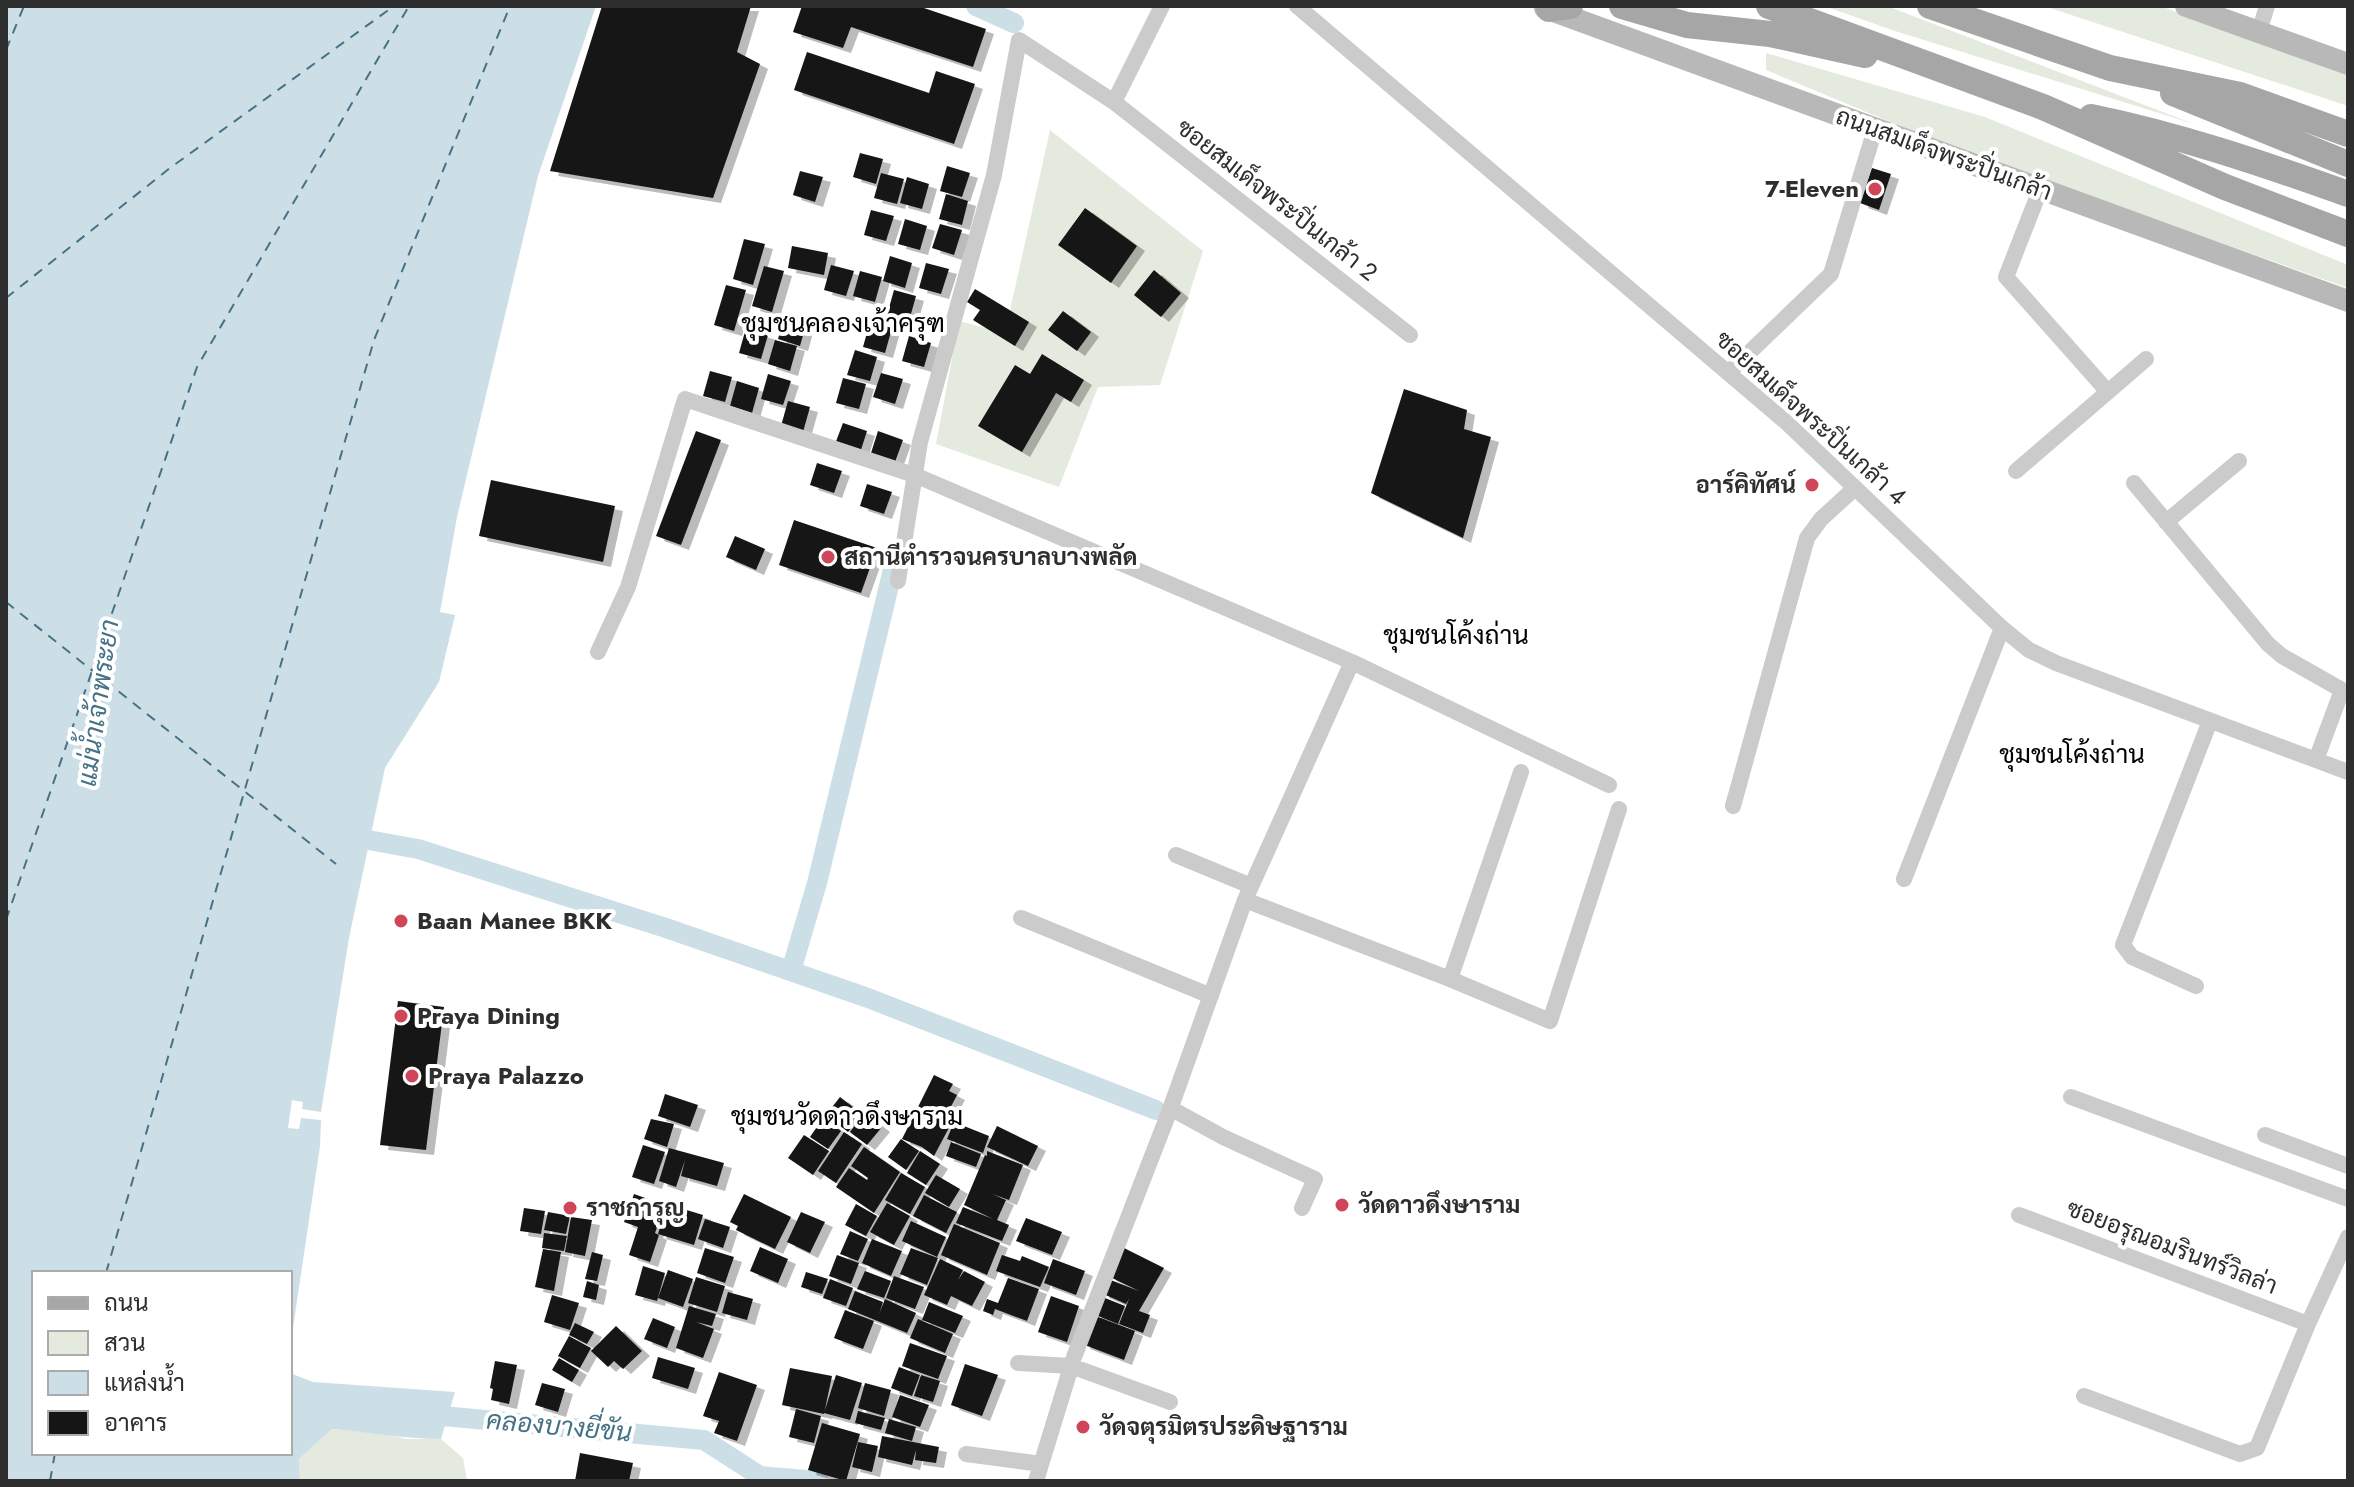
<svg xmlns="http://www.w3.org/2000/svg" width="2354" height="1487" font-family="Jost,Sarabun,sans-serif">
<defs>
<filter id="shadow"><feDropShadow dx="8" dy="5" stdDeviation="0" flood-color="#0004"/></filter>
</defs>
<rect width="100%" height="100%" fill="#fff"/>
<path fill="#e5eade" d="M1824,6H1887L2194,124L1895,31Z
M2044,6H2160L2348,75V106Z
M1766,53L1985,117L2348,265V288L1933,140L1766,70Z
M1050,130L1203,251L1160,385L1098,387L1059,487L936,444L959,321L1005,333Z
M332,1429L381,1433L406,1439H441L463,1458L467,1481H300L299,1459Z"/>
<path fill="#ccdfe7" d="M6,6H596L538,176L457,517L440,612L455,615L439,682L385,768L349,938L321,1112L302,1109L303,1102L292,1100L288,1128L299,1129L301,1118L321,1120L320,1146L290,1348V1273H34V1453H290V1373L313,1382L455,1392L441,1439C405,1439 369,1432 332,1429L299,1459L300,1481H6Z"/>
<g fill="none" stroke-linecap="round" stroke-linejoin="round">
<path stroke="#ccdfe7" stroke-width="20" d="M976,6L1014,23
M346,836L418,849L666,928L868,998L1156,1110
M791,971L817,883L896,557
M421,1414L704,1440L760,1476L819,1481"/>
<path stroke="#467286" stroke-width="2" stroke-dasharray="10 8" stroke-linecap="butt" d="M6,50L24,6
M6,298L170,168L394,6
M6,602L336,864
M6,920L197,367L409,6
M106,1273L374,340L510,6
M50,1481L55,1453"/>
</g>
<path fill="#151515" filter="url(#shadow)" d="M602,6H751L737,52L760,64L713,198L550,171Z
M802,6H918L986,29L973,67L851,27L843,48L793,32Z
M807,52L929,93L936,71L975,84L954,144L794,90Z
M860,153L883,159L876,184L853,177Z
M947,166L970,173L962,197L940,191Z
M1872,168L1891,174L1879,210L1860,203Z
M800,171L823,177L815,202L793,195Z
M881,173L904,179L897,204L874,198Z
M907,177L929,184L922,209L900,203Z
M946,194L968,201L962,225L939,219Z
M1085,208L1137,246L1111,283L1058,245Z
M871,210L894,216L886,241L864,235Z
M905,219L927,226L920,250L898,244Z
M940,224L962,230L954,255L932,248Z
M744,239L765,244L753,285L733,279Z
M792,246L828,253L824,275L788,268Z
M890,256L912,263L905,288L883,281Z
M926,263L949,269L941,294L919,288Z
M831,265L854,271L846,296L824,290Z
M764,266L784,271L772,312L752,306Z
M1154,270L1181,293L1161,317L1134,295Z
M860,271L882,277L875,302L853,296Z
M726,285L746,290L734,331L714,325Z
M975,289L1029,322L1015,346L973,320L980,310L967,302Z
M894,290L916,296L909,321L887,315Z
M1063,311L1091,332L1077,351L1048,330Z
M785,314L807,321L800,346L778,339Z
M870,322L892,328L885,353L863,347Z
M746,328L768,335L761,359L739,353Z
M909,336L931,343L924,367L902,361Z
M775,340L797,346L790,371L768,364Z
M855,350L877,357L870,381L847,375Z
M1042,354L1084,380L1071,402L1056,393L1022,452L978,426L1015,365L1030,374Z
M710,371L732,377L725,402L703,396Z
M881,373L903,379L895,404L873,397Z
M768,374L791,381L783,405L761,399Z
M843,378L866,384L859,409L836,403Z
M737,381L759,388L752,413L730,406Z
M1404,389L1467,410L1464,429L1491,437L1463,538L1371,493Z
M788,401L810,407L803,432L781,426Z
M843,423L867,431L860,453L835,444Z
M696,431L721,440L681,545L656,536Z
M878,431L903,440L895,462L871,453Z
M817,463L842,471L834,493L810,485Z
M491,480L615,506L603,562L479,536Z
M867,484L892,492L884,514L860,506Z
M794,520L877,548L861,593L779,565Z
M735,536L765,549L756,570L726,557Z
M398,1001L444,1007L426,1150L380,1145Z
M934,1075L953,1084L949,1091L957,1095L944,1120L951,1124L934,1156L922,1147L902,1139Z
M665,1094L698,1105L690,1127L658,1116Z
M840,1097L862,1114L848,1132L826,1115Z
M864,1113L882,1127L867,1145L850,1132Z
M823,1118L841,1131L828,1149L810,1137Z
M651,1119L674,1124L667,1147L644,1139Z
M954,1122L989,1136L983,1153L947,1139Z
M997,1126L1038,1146L1028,1166L987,1147Z
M844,1132L862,1144L836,1183L818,1171Z
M804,1135L829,1151L813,1175L788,1158Z
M901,1139L919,1151L906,1170L888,1157Z
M951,1142L981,1154L976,1167L946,1156Z
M643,1145L665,1152L654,1184L632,1177Z
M864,1147L900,1172L874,1213L836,1187L849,1168L867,1180L868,1178L851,1166Z
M669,1148L724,1163L717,1186L681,1176L685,1160L676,1187L659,1181Z
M920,1151L940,1164L926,1185L907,1173Z
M987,1151L1023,1165L1009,1200L992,1194L1006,1200L997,1220L1009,1225L1002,1241L956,1223L963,1207L993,1219L964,1205L985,1155L987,1156Z
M901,1173L925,1187L910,1214L885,1200Z
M936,1175L960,1189L949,1207L925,1193Z
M634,1194L665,1205L655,1233L659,1235L650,1262L629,1255L638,1227L624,1222Z
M744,1194L791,1217L775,1249L736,1230L738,1226L730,1222Z
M924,1195L957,1212L946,1233L913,1216Z
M887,1203L910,1216L894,1245L870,1232Z
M667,1204L703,1215L694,1245L658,1234Z
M856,1204L877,1216L866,1236L845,1225Z
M524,1208L545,1211L541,1234L520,1231Z
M548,1212L570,1216L566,1234L544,1230Z
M801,1212L825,1222L810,1253L787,1242Z
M571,1217L592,1220L585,1256L565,1252Z
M1026,1218L1062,1232L1052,1255L1016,1241Z
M705,1219L730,1227L723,1248L698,1239Z
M911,1221L946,1237L937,1257L902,1241Z
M954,1224L1000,1243L987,1275L941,1255Z
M850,1231L868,1239L858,1261L840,1254Z
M544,1233L567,1236L564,1251L542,1248Z
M872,1239L902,1251L891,1276L862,1263Z
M760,1247L788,1259L778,1283L750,1271Z
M1122,1247L1164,1268L1139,1311L1150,1315L1143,1333L1119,1324L1129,1299L1126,1304L1101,1293L1108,1279L1139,1291L1108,1276Z
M705,1248L734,1257L725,1283L697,1273Z
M911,1248L938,1258L927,1285L900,1274Z
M543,1249L561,1252L554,1291L535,1287Z
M592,1252L603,1255L597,1281L585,1279Z
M837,1255L859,1263L851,1284L829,1276Z
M1002,1255L1020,1261L1022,1256L1049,1267L1040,1287L996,1271Z
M940,1259L963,1270L958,1280L964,1271L985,1282L972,1306L951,1296L947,1305L924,1295Z
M1053,1259L1085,1271L1076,1295L1044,1283Z
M643,1266L665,1273L657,1301L635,1295Z
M668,1270L693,1279L683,1307L658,1298Z
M865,1271L891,1281L884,1298L857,1289Z
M806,1272L828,1279L822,1294L801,1287Z
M894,1276L924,1287L915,1309L886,1298Z
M696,1277L725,1286L717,1312L688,1303Z
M1008,1278L1039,1289L1027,1321L995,1309L993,1315L983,1311L987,1299L998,1303Z
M830,1279L853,1288L846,1306L823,1298Z
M587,1281L599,1285L596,1300L583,1297Z
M855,1291L883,1302L879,1314L885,1299L916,1313L907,1333L848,1309Z
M728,1292L753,1299L747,1320L722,1313Z
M552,1295L579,1303L570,1330L544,1322Z
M1051,1296L1079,1306L1067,1342L1038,1332Z
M1100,1296L1125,1306L1118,1324L1093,1314Z
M929,1302L963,1316L955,1333L922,1320Z
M689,1306L716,1314L712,1326L696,1322L714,1329L703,1358L676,1348Z
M845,1310L874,1321L863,1349L834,1338Z
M1093,1315L1135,1331L1124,1360L1082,1344Z
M653,1318L675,1327L667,1348L644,1339Z
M918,1319L953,1334L945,1353L910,1338Z
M575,1323L594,1332L587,1344L569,1335Z
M616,1326L642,1351L623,1369L614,1361L608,1367L591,1351Z
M569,1336L591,1348L580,1368L558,1356Z
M910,1343L947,1356L938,1379L902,1366Z
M658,1357L695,1368L688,1389L652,1378Z
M559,1358L579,1370L572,1382L552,1370Z
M495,1361L517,1365L509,1404L491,1400L493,1389L490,1388Z
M965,1364L998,1375L982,1416L951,1405Z
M899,1367L920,1375L912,1396L891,1388Z
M790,1368L832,1376L824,1414L782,1405Z
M719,1372L757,1385L737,1441L714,1433L719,1421L703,1416Z
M836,1375L862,1383L850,1420L824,1413Z
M921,1375L940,1381L933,1402L914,1396Z
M542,1383L565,1389L558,1412L535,1405Z
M865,1383L891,1390L884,1416L858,1408Z
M900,1395L929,1405L920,1427L892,1417Z
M796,1409L821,1416L814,1443L789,1437Z
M858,1411L885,1418L881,1430L855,1423Z
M889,1419L916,1427L912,1441L885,1433Z
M822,1423L860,1434L846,1481L808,1470Z
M882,1436L939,1447L936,1463L915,1460L916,1450L912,1465L878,1457Z
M858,1442L878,1446L872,1472L852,1467Z
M580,1453L633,1463L629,1481H575Z"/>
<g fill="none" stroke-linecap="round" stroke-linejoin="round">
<path stroke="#cbcbcb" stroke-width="16" d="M1297,6L1786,422L2002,628L2029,650L2056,663L2348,772
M2259,32L2267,6
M1114,102L1162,6
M2040,190L2006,277L2108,392
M1728,373L1831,274L1875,129
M2016,471L2146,359
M2134,483L2268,644L2282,656L2342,690L2316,760
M2166,522L2239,461
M898,581L920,442L994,175L1019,40L1114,102L1410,335
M598,652L628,587L685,399L917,476L1352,662L1609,785
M1733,806L1807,538L1821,519L1855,488
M1176,855L1251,886
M1904,879L2002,628
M1245,900L1450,979L1550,1021L1619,809
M1021,918L1211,996
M1450,979L1521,772
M2196,986L2132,957L2123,945L2210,721
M2071,1097L2348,1199
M1170,1108L1223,1137L1315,1179L1302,1208
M2265,1135L2348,1166
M2019,1215L2308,1324
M1018,1363L1071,1366L1170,1402
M2084,1396L2240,1454L2257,1448L2308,1324L2348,1237
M966,1454L1041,1464
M1036,1481L1074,1357L1168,1115L1245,900L1352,662"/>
<path stroke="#b8b8b8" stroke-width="22" d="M2186,6L2348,64
M1545,8L2348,301"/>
<path stroke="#a6a6a6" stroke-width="26" d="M1622,6L1687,25L1770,34L1865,55
M1769,6L2043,107L2225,187L2348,234
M1930,6L2110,68L2240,95L2348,134
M1549,9L1570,6
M2173,93L2348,164
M2091,117C2179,135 2264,164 2348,194"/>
</g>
<g fill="#cf465a" stroke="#fff" stroke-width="3">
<circle cx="1875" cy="189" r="8"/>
<circle cx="1812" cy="485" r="8"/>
<circle cx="828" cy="557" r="8"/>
<circle cx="401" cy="921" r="8"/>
<circle cx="401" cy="1016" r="8"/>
<circle cx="412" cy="1076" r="8"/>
<circle cx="1342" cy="1205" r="8"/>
<circle cx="570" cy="1208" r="8"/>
<circle cx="1083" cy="1427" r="8"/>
</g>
<g text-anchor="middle" stroke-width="8" stroke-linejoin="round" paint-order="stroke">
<g font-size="24" fill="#2e2e2e" stroke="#fff">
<text transform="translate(1944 154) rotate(20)" y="8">ถนนสมเด็จพระปิ่นเกล้า</text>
<text transform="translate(1277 200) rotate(38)" y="8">ซอยสมเด็จพระปิ่นเกล้า 2</text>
<text transform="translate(1811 418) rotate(42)" y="8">ซอยสมเด็จพระปิ่นเกล้า 4</text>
<text transform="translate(2172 1247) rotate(21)" y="8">ซอยอรุณอมรินทร์วิลล่า</text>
</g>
<g font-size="24" font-weight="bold" fill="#2e2e2e" stroke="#fff" text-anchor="start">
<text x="1859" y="197" text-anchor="end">7-Eleven</text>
<text x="1796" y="493" text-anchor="end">อาร์คิทัศน์</text>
<text x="844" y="565">สถานีตำรวจนครบาลบางพลัด</text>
<text x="417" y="929">Baan Manee BKK</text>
<text x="417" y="1024">Praya Dining</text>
<text x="428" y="1084">Praya Palazzo</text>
<text x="1358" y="1213">วัดดาวดึงษาราม</text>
<text x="586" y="1216">ราชการุญ</text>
<text x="1099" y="1435">วัดจตุรมิตรประดิษฐาราม</text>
</g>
<g font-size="26" fill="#000" stroke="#fff">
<text x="843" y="332">ชุมชนคลองเจ้าครุฑ</text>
<text x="1456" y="644">ชุมชนโค้งถ่าน</text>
<text x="2072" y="763">ชุมชนโค้งถ่าน</text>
<text x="847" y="1125">ชุมชนวัดดาวดึงษาราม</text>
</g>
<g font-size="26" font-style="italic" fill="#467286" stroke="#fff">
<text transform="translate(98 703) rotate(-82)" y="9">แม่น้ำเจ้าพระยา</text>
<text transform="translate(559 1426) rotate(5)" y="9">คลองบางยี่ขัน</text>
</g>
</g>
<rect width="2354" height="1487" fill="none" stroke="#2e2e2e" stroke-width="16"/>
<rect x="32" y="1271" width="260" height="184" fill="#ffffff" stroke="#ababab" stroke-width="2"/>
<rect x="48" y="1297" width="40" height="12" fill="#a6a6a6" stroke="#ababab" stroke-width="2"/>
<text x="104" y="1311" font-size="24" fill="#2e2e2e">ถนน</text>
<rect x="48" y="1331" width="40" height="24" fill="#e5eade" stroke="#ababab" stroke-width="2"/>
<text x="104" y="1351" font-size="24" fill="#2e2e2e">สวน</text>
<rect x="48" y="1371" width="40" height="24" fill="#ccdfe7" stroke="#ababab" stroke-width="2"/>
<text x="104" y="1391" font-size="24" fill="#2e2e2e">แหล่งน้ำ</text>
<rect x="48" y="1411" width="40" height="24" fill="#151515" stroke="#ababab" stroke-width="2"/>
<text x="104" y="1431" font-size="24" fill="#2e2e2e">อาคาร</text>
</svg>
